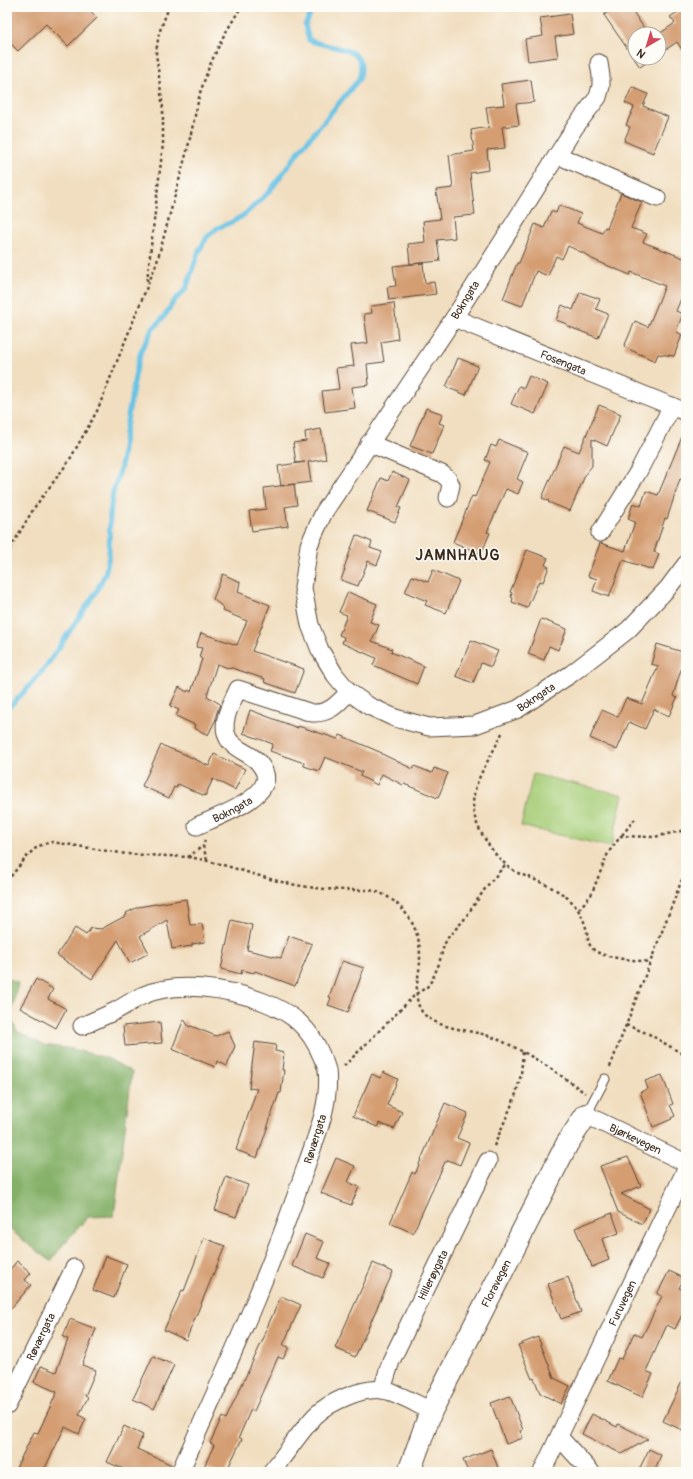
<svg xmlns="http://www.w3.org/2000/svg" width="693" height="1479" font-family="Pangolin,sans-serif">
<rect width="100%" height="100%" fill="#fdfcf7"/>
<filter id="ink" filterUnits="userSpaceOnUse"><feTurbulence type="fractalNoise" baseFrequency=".025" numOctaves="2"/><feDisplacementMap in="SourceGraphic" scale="8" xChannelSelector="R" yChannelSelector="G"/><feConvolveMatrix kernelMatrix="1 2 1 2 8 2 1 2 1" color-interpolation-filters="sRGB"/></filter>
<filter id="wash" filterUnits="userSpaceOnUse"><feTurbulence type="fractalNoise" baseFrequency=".012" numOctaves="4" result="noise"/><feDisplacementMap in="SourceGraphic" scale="16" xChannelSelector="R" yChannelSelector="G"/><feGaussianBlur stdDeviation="0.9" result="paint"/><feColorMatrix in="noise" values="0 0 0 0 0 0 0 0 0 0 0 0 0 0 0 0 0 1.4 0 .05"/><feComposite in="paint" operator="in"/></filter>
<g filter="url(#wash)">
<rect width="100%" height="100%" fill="#f1dec0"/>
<path fill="#a6cd77" stroke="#707c4a" d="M533,774L623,795L611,847L521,826Z"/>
<path fill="#84b068" stroke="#606d43" d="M7,978L18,983L11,1017L17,1031L43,1045L72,1049L107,1058L132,1072L114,1216L88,1217L62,1246L51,1261L28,1244L7,1227Z"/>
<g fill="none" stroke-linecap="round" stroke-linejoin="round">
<path stroke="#67c3e5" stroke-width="5" d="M7,709L25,691L45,668L96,592L105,574L109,556L110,514L113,492L121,467L124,439L136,371L141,351L152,330L166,314L174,301L186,289L198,253L207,237L217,228L232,222L244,215L269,192L300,150L359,79C370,44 331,50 309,40L305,25L314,7"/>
</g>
<g id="blocks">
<path fill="#d49d72" d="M7,7H87L97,18L68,46L46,24L18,51L7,40Z
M615,7H630L648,34H635V58H653L640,67L604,15Z
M685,7H686V56L677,42L659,54V34L675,23L670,17Z
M570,14L573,34L555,37L558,57L528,61L525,39L543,36L540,18Z
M531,80L534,102L516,104L519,125L502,127L505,148L487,150L489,170L470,173L475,215L453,217L455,238L437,240L440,261L410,264L408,244L425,242L423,221L440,219L436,190L453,188L449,155L474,151L471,130L489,127L486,107L504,105L501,84Z
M632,87L648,94L643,106L668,117L653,153L624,141L630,127L626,125L634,107L625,103Z
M621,193L642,202L631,228L647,234L643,242L686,259V286L676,311L683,314L676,331L682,335L674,356L658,354L655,361L624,347L635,321L648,327L665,286L631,272L630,275L592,259L585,254L568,246L562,259L556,256L548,276L536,271L522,306L503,299L517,263H519L535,224L544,228L551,211L556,213L559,205L581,214L577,223L602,233L605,227L607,228Z
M423,263L425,283L434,282L436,294L389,300L387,287L396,286L393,266Z
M580,292L600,299L596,309L608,314L598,338L567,326V324L556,320L562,305L573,310Z
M394,303L398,339L381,342L384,362L367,364L369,385L352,387L355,408L325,412L322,391L339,389L336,368L354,366L351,345L368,343L364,314L372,313L371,306Z
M458,358L478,366L466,395L446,387Z
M529,376L548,384L535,414L511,404L519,386L524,388Z
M599,405L621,414L607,446L592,439V466L586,473L570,511L548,502L549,501L542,498L564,446L579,452Z
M426,408L443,414L439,423L444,425L432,454L410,446Z
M686,427V481L680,479L667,519L665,518L654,552L659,554L653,570L623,560L609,597L593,591L597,579L588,576L600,543L625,551L635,522L628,519L633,503L641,506L646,491L658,495Z
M321,429L326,459L308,462L311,482L281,486L278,466L305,462L296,463L293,443L306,441L305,432Z
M499,440L528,452L517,479L523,482L518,494L506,489L487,532L490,533L481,554L453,542L472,496L475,497L490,462L485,460L491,445L496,447Z
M392,472L410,480L398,507L401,508L395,522L367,511L381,478L388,481Z
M294,484L297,505L285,507L288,526L252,531L249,511L266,509L264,488Z
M356,535L372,542L370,548L382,552L377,565L368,561L358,586L341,580L345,569L344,568Z
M527,550L548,558L545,565L549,567L543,582L539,581L527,608L512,602L513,598L511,597L512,593L510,592Z
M433,570L459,581L446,613L425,605L427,601L405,592L412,576L428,582Z
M223,574L240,582L238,592L270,605L252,651L304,669L295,693L264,682L265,679L229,667L228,668L217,664L207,696L220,704L216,715V719L208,735L194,728L195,725L176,716L179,710L170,706L179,687L187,692L188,690L191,692L202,659L199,657L202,648L196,647L201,633L237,645L247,621L223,611L224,608L213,599Z
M348,592L377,604L370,622L379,625L372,641L392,649L391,652L424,666L417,684L373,665L376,658L342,643L344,637L339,635L347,615L339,612Z
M541,619L567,629L561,644H560L558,650L549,646L544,660L528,654Z
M471,640L498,651L491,667L481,663L473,683L456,676Z
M657,644L686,653L673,696L677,698L669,716L654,709L645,729L629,722L617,750L590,738L602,710L618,717L626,698L642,704L658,666L651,664Z
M250,710L298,728V726L338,739L340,735L382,753V754L413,769L414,766L432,773L434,768L448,773L438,798L404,784L403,785L382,774L377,785L360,776L362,772L325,757L319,771L304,766V763L270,751L273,744L243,733Z
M161,745L184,754L209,766L214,754L245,769L235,790L213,779L205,796L178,784L176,788L174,787L169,798L142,786Z
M186,899L190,925L202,924L205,942L192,944V946L172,949L167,920L140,936L149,953L130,963L118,940L92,979L57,955L75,928L86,935L91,928L101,929L127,915L126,913L138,907Z
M232,920L252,925L247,950L281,958L289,936L312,944L295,986L255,971L254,973L242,970L241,974L221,969Z
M342,961L364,968L348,1012L328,1005L331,998L329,997Z
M36,979L53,989L48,999L66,1009L56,1028L20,1008Z
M184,1019L189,1027L191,1026L216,1036L228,1031L235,1046L227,1066L217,1061L215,1067L172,1049Z
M160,1022L162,1043L125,1046L123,1026Z
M255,1042L276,1045L275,1051L284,1053L282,1070H284L281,1093H279L257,1158L236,1150L257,1089L249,1088Z
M383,1072L398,1079L387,1105L402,1112L394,1129L379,1123L377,1127L353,1116L372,1074L380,1078Z
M662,1075L673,1104L670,1105L675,1116L671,1118L672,1119L653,1127L640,1092L648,1089L645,1081Z
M445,1103L468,1113L457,1138L469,1143L460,1165L448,1160L447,1162H445L413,1233L390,1223L412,1172L415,1174Z
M628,1157L641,1186L621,1194L650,1209L642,1224L618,1212L600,1166Z
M336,1158L355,1166L348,1182L359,1187L351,1205L321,1193Z
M226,1177L248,1185L236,1217L215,1210Z
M612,1213L619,1233L602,1239L609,1260L592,1267L590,1261H589L575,1228Z
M305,1234L324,1242L317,1258L330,1263L323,1278L292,1266Z
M204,1238L225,1246L186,1340L164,1330L182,1290L184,1291Z
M106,1256L127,1264L114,1298L93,1290Z
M17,1261L31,1273L25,1280L31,1285L7,1313V1273Z
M373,1263L393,1272L355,1357L335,1348Z
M669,1271L684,1278L679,1288L686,1291V1307L675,1329L667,1325L646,1371L653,1374L642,1397L608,1381L618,1358L622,1359L634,1333L642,1337L662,1296L657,1294Z
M568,1277L581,1312L561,1319L548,1284Z
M281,1296L301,1305L283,1345L289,1347L283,1359L278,1357L254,1411L251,1409L239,1437L242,1439L226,1472H215L204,1467L214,1445L210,1443L222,1417L226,1419L265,1335L264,1334Z
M70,1319L96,1329L82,1365L96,1370L85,1396L88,1397L79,1415L86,1419L79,1434L65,1427L43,1472H14L34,1432L38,1433L57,1392L34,1382L41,1366L56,1372L68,1339L63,1337Z
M538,1337L554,1378L570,1386L561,1404L540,1393L534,1378L532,1379L518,1345Z
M153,1356L174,1365L154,1409L133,1399Z
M686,1373V1422L682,1430L663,1421Z
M510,1396L523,1430L520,1431L523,1438L506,1444L491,1403Z
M592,1414L617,1427L618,1424L648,1439L622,1454L582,1434Z
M124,1426L143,1435L137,1449L172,1465L170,1472H130L107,1462Z
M491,1449L498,1468L489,1472H468L463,1460Z
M649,1449L661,1455L654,1472H638Z"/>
</g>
</g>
<g filter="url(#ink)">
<use href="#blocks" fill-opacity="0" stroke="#564536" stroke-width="1"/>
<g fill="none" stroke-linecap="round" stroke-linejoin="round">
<g stroke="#564536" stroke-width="11">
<path id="lane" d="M586,1115L605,1079"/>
</g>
<g stroke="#564536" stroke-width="19">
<g id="street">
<path id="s1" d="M599,63L601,76V86L598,97L575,127L454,318L324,512L309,545L303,588L310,625L320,650L335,675L349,692L369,706L395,718L429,727L475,725L518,709L571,674L628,630L668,588L686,564"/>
<path d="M557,155L657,198"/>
<path id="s2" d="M454,318L686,412"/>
<path d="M369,443L442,474L448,479L451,485L448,498"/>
<path d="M600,533L638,472L672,406"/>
<path id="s3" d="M197,826C214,818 276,797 264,771C261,765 257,760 252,757C242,750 229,746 226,733C222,718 232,703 238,689L312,713C330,714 337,704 349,692"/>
<path d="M82,1026C93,1021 105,1016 115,1011C125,1006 134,999 144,995C178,980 230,989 264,1002C292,1013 310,1027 322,1057C324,1061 326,1066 327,1070C331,1105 315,1139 304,1172C270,1274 224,1373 180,1472"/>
<path id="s4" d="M586,1115L686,1163"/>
<path id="s5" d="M382,1390L391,1361L488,1161"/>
<path id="s6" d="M7,1406L74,1268"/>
<path d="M559,1437L591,1472"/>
<path d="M271,1472C286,1454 299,1433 315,1416C329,1402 363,1387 383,1390C399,1393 416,1404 431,1411"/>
<path id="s7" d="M542,1472L686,1169"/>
</g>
</g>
<g stroke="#564536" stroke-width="24">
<g id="secondary">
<path id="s8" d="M409,1472L431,1411L567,1144L586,1115"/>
</g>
</g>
<path stroke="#564536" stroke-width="2.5" stroke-dasharray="3 3" stroke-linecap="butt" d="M147,281L163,144V109L156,53L159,33L169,7
M7,554L34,508L69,461L97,411L157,262L188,147L200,93L209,67L223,37L241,7
M502,733C485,772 457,796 485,839C492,851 503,864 516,872C521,875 527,876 533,879C545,884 560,891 570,900C578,908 583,917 586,928C588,934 587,943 592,948C601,959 637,960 650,962
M622,835L635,819
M205,840L203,846L207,860
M188,857C227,863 263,880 302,886C319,889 337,890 353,890C362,890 372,889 380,893C397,900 412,917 417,935C420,943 420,953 420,962C419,978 411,1000 424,1014C440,1031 476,1029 497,1039C529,1053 557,1072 585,1093
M7,881L29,854L36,848L43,844L52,842L65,844L126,854L188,857L203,846
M579,909L591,895L608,853L621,836L654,837L686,830
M626,1025L649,1034L686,1056
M344,1066L416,994L427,987L432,980L439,964L444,945L449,936L463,921L487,886L506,864
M610,1067L686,869
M494,1146L515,1097L521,1075L523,1051"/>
<use href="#lane" stroke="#fff" stroke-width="9"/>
<use href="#street" stroke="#fff" stroke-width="17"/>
<use href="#secondary" stroke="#fff" stroke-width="22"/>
</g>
</g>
<g text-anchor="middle" stroke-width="3" stroke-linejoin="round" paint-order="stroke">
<g font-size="11" fill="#3b2a1e" stroke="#fdfcf7">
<text transform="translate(465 300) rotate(-58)" y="4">Bokngata</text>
<text dy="4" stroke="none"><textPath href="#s2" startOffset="118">Fosengata</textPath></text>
<text dy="4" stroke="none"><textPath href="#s1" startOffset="929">Bokngata</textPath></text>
<text dy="4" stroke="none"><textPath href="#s3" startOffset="39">Bokngata</textPath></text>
<text transform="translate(315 1139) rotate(-72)" y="4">Røværgata</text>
<text dy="4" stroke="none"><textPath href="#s4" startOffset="55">Bjørkevegen</textPath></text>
<text dy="4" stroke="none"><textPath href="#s5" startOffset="126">Hillerøygata</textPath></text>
<text dy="4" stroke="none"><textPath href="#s8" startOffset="208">Floravegen</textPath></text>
<text dy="4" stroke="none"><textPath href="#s7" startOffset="187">Furuvegen</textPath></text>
<text dy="4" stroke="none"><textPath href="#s6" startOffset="77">Røværgata</textPath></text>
</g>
<g font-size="15" font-weight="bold" letter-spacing="1" fill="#3b2a1e" stroke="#fdfcf7">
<text x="458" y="560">JAMNHAUG</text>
</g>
</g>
<rect width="693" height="1479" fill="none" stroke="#fdfcf7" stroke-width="24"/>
<g transform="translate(647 46) rotate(218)"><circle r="19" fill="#fdfcf7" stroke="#afa8a0"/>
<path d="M0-3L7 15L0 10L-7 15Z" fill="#d1495b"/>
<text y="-6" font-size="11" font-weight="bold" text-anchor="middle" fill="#3b2a1e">N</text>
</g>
</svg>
